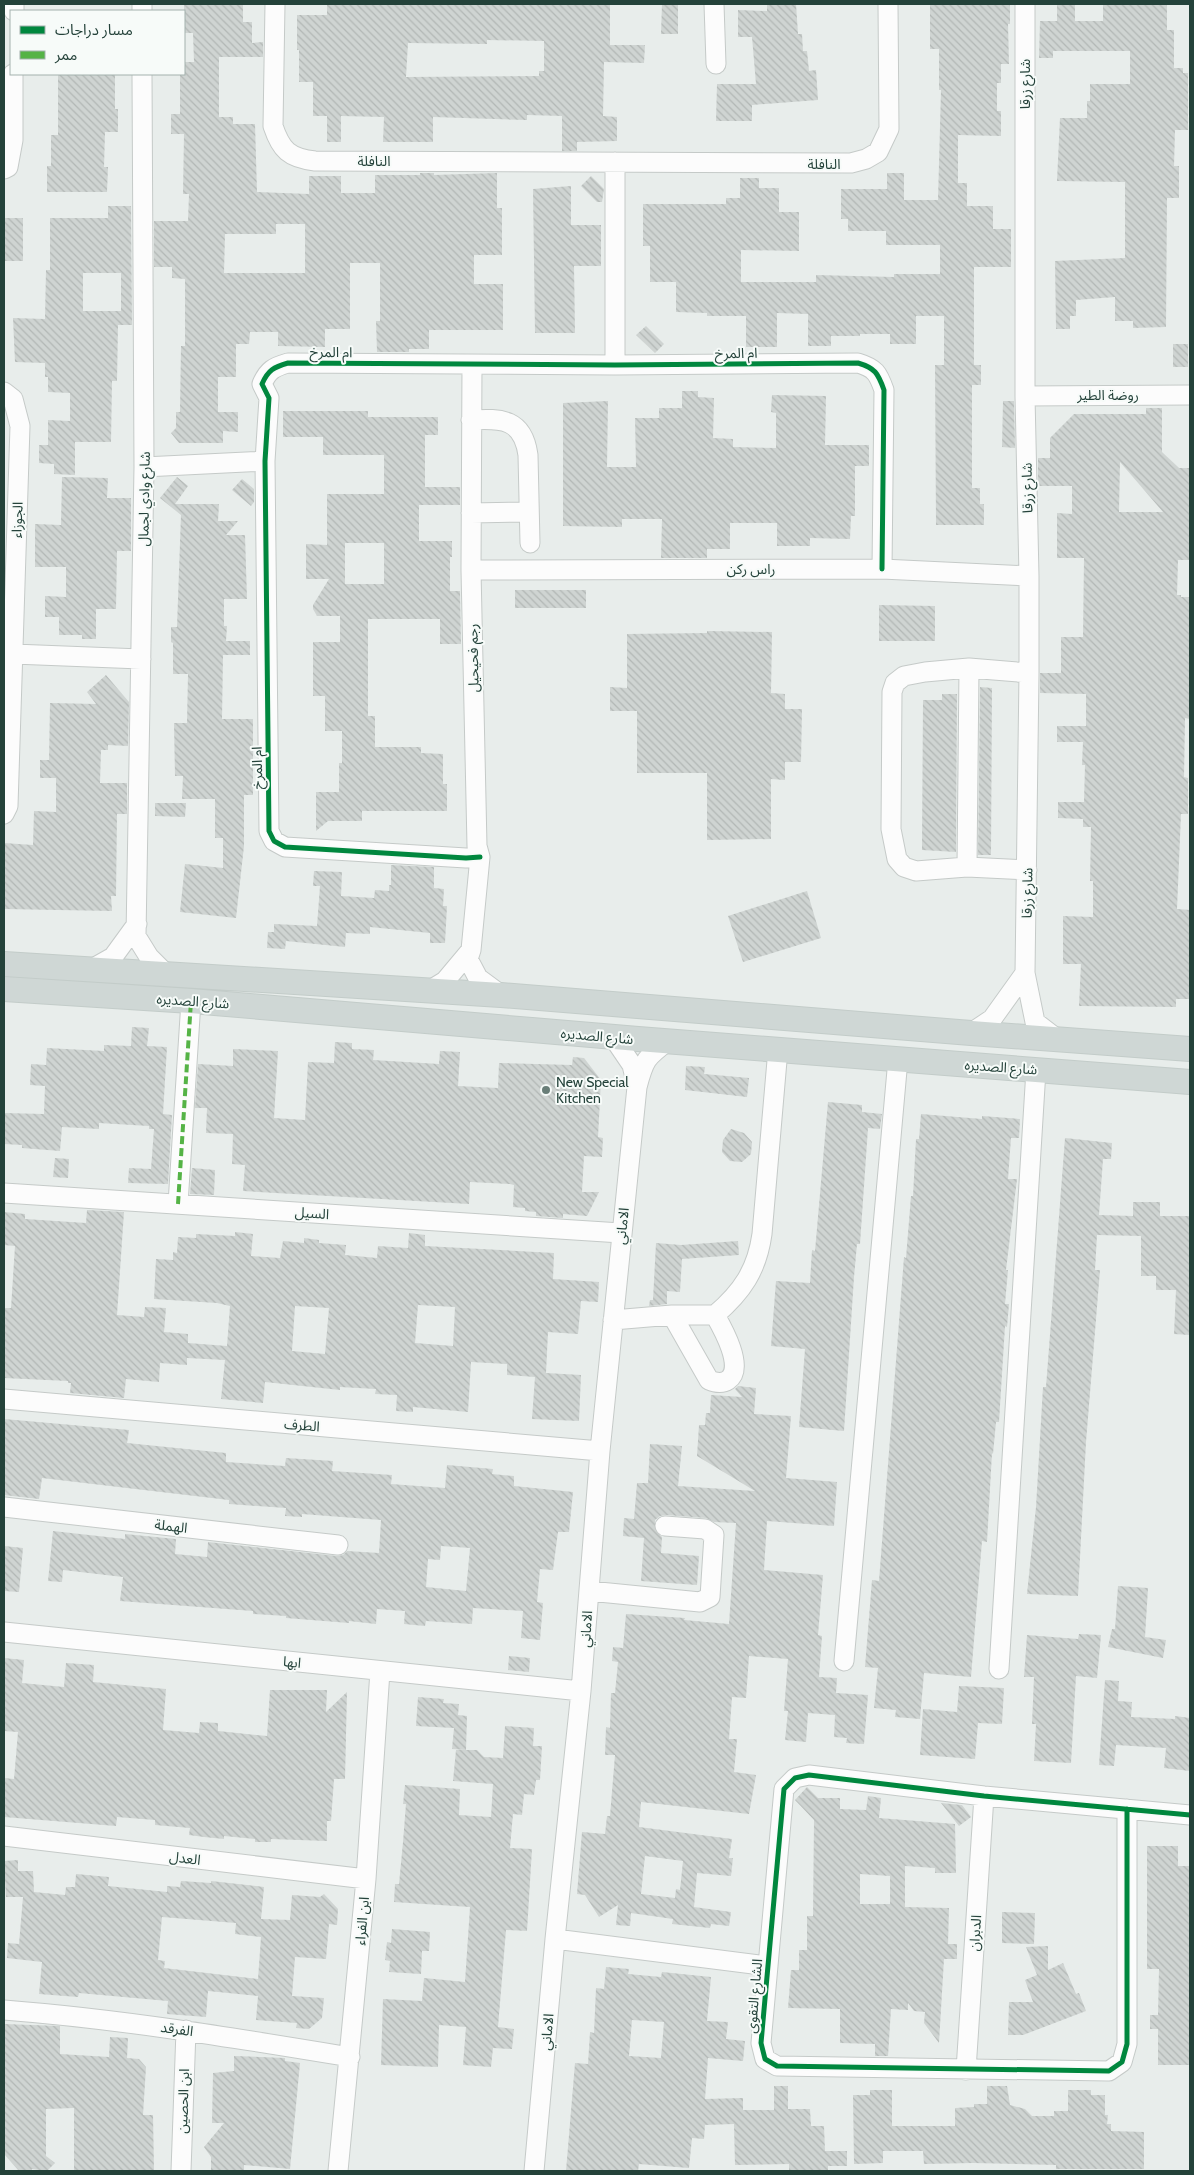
<svg xmlns="http://www.w3.org/2000/svg" width="1194" height="2175" font-family="Cabin,'Noto Sans Arabic',sans-serif">
<defs>
<pattern id="building-back-hatch" width="6" height="6" patternUnits="userSpaceOnUse" patternTransform="scale(1.25)"><rect width="6" height="6" fill="#cfd4d2"/><path d="M-1 5l2 2M0 0l6 6M5-1l2 2" fill="none" stroke="#b2b7b5"/></pattern>
</defs>
<rect width="100%" height="100%" fill="#e8edeb"/>
<path fill="url(#building-back-hatch)" fill-rule="evenodd" d="M184,4H243V22H252V43L263,42V57H219V117H233V124H255L257,192L309,194V176H341V193H375V175H420V173H434V175L497,173V208H502V255H474V284H503V330H429V349H409V352H377L376,321H380V263H350V329H325V347L278,346V332H250L249,344H236V377H218V412H238V432L223,431V443H179L171,433L176,428V412H180L181,346H185V279L172,278V267H154V221H188L189,194H183L184,134H171V114H180V74H184V62H194L193,33H184ZM276,224H305V273H224L225,234H276Z
M327,4H610V45H645L644,63L604,62L603,116L617,117V141L577,142V151H562V116L527,115V120L433,117V142H383L384,117L341,116V142H327V116H313V82H299V50H297V15H327ZM487,40L544,41V71H539V76L406,77L408,43L487,44Z
M662,4H678V34H661Z
M767,4H796L798,34H802L803,51H807L809,71L816,70L818,100L752,105V121H716L717,84H756L752,37H738V10L767,11Z
M930,4H1010V24H1008L1009,64H1001V83H997V111H1001V136L958,135V183H967V206H993V229H1011V267H974V365H981V385H972V488H980V504H984V525H936L935,365H944V316H916V344H890V334H860V336H831V346H808V314L777,313V347H746V316H707V313L676,312V282H650V246H643V204H726V198H740V178H759V188H779V212H799V251L741,250V282H816V275L894,277V274H940V245H886V231H848V219H841V189H887V173H904V200H938L941,90H939V49H930Z
M1057,4H1075V21H1103V4H1167V30H1174V68H1183V73H1188V130H1175L1174,166H1179V198H1167L1166,327L1133,328V321H1115V297L1076,300V316H1070V329H1056L1055,261L1125,258V182L1057,181L1060,118H1087V101H1090V84H1130V51H1053V58H1039L1040,21H1057Z
M58,74H115V109H118V132H105L104,167H108L107,192H47V166H51V135H58Z
M591,176L604,189L602,202H597L581,186Z
M571,186V225H601V266H574L575,333H535L533,189Z
M108,206H131L132,325H118L117,381H112L111,442H75V475L54,474V464L39,463V445H48V420L70,421V393L48,392V377H45V363L15,362L13,318L45,319L46,270H50V218H108ZM83,273H121V311H83Z
M4,218H23V261H4Z
M646,326L664,344L655,353L636,335Z
M1173,344H1188V367H1173Z
M682,391H698V397L714,398L713,438L733,439V447L776,448V413L771,412L772,395L826,396L825,445H869V466H855V516H851L850,539L810,538V546H777V523H730V549H707V558H661L662,519H622V527L563,526V403L608,401L607,467H636L635,418H659V408H682Z
M1003,401H1014L1015,448L1002,447Z
M1146,408H1162V452L1179,468H1190V560H1178L1177,595H1181V597H1190V719L1185,718L1184,777L1188,778V814H1181L1177,909L1190,910V999H1176V1007L1079,1006L1081,964H1063V916L1093,917V881H1090L1091,827H1083V819L1058,818V802H1084L1085,765H1082L1083,742H1057V726H1086V694L1040,693V673H1061V637H1083L1084,558H1057V513L1072,514V486H1038V458H1050V438L1074,414H1146ZM1120,462L1163,512H1119Z
M283,411H368V417H438V435H425V487H460V505H419V541H452V557H450V591H460L461,644H440V619H368V716H375V747H421V753L443,754V784H447V811H362V821H328L316,831V792H339V763H342V731H325V696H313V642H340V616H317L313,609V605L329,579H306V544L327,545V494H384V455H323V437H283ZM345,543H384V584H345Z
M62,477L108,478L107,498H131V551H117L116,609H96V639H82V635H59V617H45V596L66,597V567H35V524L61,525Z
M177,477L188,486L175,504H219L218,521H238L226,535H245L247,599H224V626H227L226,641H250V655H223L222,719H253V795H244V846L236,918L180,912L185,864L223,868V838H215V799H182L183,776H175L174,723H187L188,674H173V643L171,642V627H177L181,515L160,498Z
M242,479L254,489V502L251,506L232,490Z
M515,590H586V608H515Z
M879,605L935,606V641H879Z
M707,631L772,632L771,693L785,694V709H802L801,762H785V780L771,779V839L707,840V773H637V711H610V687L627,688V634L707,633Z
M106,675L129,702L128,746L108,745V750H101L100,783H127V814H117L116,896H111L112,911L4,909V843L33,845L34,811L56,812V778H40V760H49L50,703L96,704L87,692Z
M980,687L992,688L991,855H978Z
M942,694H957L956,852L922,850L923,700H942Z
M155,803H186L185,817L155,816Z
M391,865L434,867V888L444,889L443,906H447L445,943H430V933L370,927V934L346,933L345,947L286,941L285,949L267,948L268,932H274V924L317,926L320,886H313L314,871L342,872L341,896L374,898L375,890L389,891V885H391Z
M807,891L821,938L743,962L728,916Z
M132,1027L149,1028L147,1046L167,1047L163,1114L172,1115L168,1184L128,1183L129,1168L151,1169L154,1129H149V1126L99,1123V1129L62,1127L60,1151L22,1148V1145L4,1144V1113L44,1114L45,1086L30,1085L31,1064L46,1065L47,1048L104,1051V1045L131,1046Z
M335,1042L352,1043V1049L374,1050L373,1060L439,1064L440,1051L460,1052L458,1086L498,1088L499,1063L572,1065L573,1057L584,1058L601,1080L598,1137L603,1138L602,1157L584,1156L582,1192H599L587,1216L563,1214V1218L536,1216V1212L525,1211V1208L513,1207L514,1185L510,1184L470,1182L469,1204L243,1191L245,1165L232,1164L233,1134L206,1133L207,1108H195L198,1064L233,1066V1049L278,1051L274,1118L305,1120L308,1062L334,1063Z
M686,1066L705,1067L704,1074L749,1078L747,1097L685,1090Z
M828,1102L862,1105V1112L882,1114L880,1129L868,1128L860,1244H857L854,1277L844,1431L799,1427L805,1349L771,1346L776,1281L810,1283L812,1250L815,1251Z
M921,1114L982,1119V1116L1020,1119L1019,1138H1011L1008,1179H1017L1006,1270H1008L1005,1304H1009L1007,1327L1005,1326L999,1422H996L993,1454L992,1453L987,1542L982,1541L971,1677L924,1673L920,1719L895,1717L896,1710L874,1708L878,1668L865,1667L872,1580L879,1581L904,1257L906,1258L911,1196H913L916,1139H919Z
M731,1129L744,1133L752,1142L751,1154L742,1162L730,1161L722,1152L723,1140Z
M1065,1138L1112,1143L1111,1159H1103L1099,1215L1133,1216V1202H1160V1216H1190V1335L1174,1334L1176,1290H1156V1276H1141V1236L1097,1235L1095,1270H1100L1086,1442L1078,1596L1027,1594L1036,1507L1043,1387H1046Z
M55,1158L69,1159L68,1178L53,1177Z
M192,1168L215,1170L214,1195L190,1194Z
M87,1210L124,1212L117,1315L144,1317L145,1307L166,1308L164,1332L188,1334V1343L227,1346L230,1306L217,1303L154,1299L156,1259L173,1260V1252L177,1253L178,1237L196,1238V1234L235,1236V1232L253,1234L251,1256L280,1258L283,1241L304,1243V1238L319,1240V1243L346,1245L345,1255L377,1258L378,1246L408,1248L409,1233L425,1235V1246L554,1253L553,1279L599,1282L598,1302L581,1301L578,1334L548,1332L546,1373L581,1375L579,1421L532,1419L535,1377L507,1375V1364L471,1362L468,1412L413,1407V1412L396,1411L397,1395L375,1394L376,1389L340,1387V1390L265,1382L263,1403L221,1399L225,1360L187,1358V1365L160,1363L159,1382L126,1379L124,1398L70,1393L71,1383H68V1381L4,1378V1308H11L15,1246L4,1245V1212L25,1214V1219L86,1223ZM418,1305L455,1307L453,1346L415,1343ZM295,1306L329,1308L325,1354L292,1351Z
M738,1241L739,1255L682,1259L680,1292L667,1291V1304L649,1306L650,1300H653L656,1243L681,1245Z
M738,1386L756,1388L754,1414L791,1416L786,1478L837,1482L834,1526L767,1521L764,1570L823,1575L818,1635L822,1636L819,1677L837,1678L836,1693L868,1695L864,1744L846,1743L847,1738L834,1737L835,1715L808,1713L806,1742L785,1740L788,1711H784L788,1659L749,1656L746,1698L732,1697L729,1739H737L734,1772L756,1775L749,1814L641,1802L639,1827L732,1839L729,1858H733L731,1876L697,1873L694,1907L731,1912L729,1926L711,1924L710,1928L672,1924L673,1919L631,1913L630,1926L616,1925L618,1905L599,1917L585,1895L577,1894L582,1832L605,1834L607,1816H610L615,1755H605L606,1727L610,1728L611,1693H615L618,1662L612,1661L613,1647L623,1648L626,1614L685,1618L684,1620L729,1624L736,1523L714,1522L706,1518L666,1515L660,1516L655,1520V1530L662,1537L661,1553L699,1556L697,1585L641,1581L644,1538L623,1536L624,1518L634,1519L637,1483H648L650,1444L682,1446L678,1486L755,1491L697,1456L699,1425H705L706,1413H710L711,1395L742,1397L735,1389ZM645,1856L683,1861L680,1890L676,1889L675,1898L641,1894Z
M4,1419L129,1430L127,1443L226,1453V1462L285,1466L286,1458L333,1461L332,1471L392,1475L391,1484L445,1488L447,1465L493,1469L492,1474L514,1476V1486L573,1492L569,1532H558L553,1570L540,1569L537,1602L543,1603L540,1640L521,1638L523,1611L473,1608L472,1624L426,1621L425,1626L404,1624L405,1611L377,1609L376,1624L349,1621V1623L286,1618V1616L253,1614V1611L120,1601L123,1577L63,1570L62,1582L48,1581L53,1531L125,1539V1534L176,1539L175,1554L207,1557L208,1542L337,1556L343,1555L347,1551L379,1553L381,1520L302,1514V1517L285,1516L286,1508L229,1504V1500L42,1478L39,1499L4,1495ZM441,1546L470,1548L466,1591L426,1587L428,1559L440,1560Z
M4,1546L23,1548L19,1592L4,1591Z
M1118,1586L1148,1588L1145,1637L1166,1640L1163,1658L1108,1647L1112,1629H1115Z
M1079,1634L1101,1635L1097,1678L1076,1676L1071,1763L1034,1761L1036,1724H1032L1034,1677H1024L1027,1635L1078,1639Z
M509,1656L530,1658L529,1672L508,1670Z
M4,1658L24,1660L22,1683L64,1687L66,1663L94,1665L93,1682L166,1689L163,1730L199,1733L200,1722L218,1723V1731L267,1736L270,1690H327L326,1712L347,1692L345,1779H334L331,1821H327V1841L271,1839V1842H255V1839L224,1836V1839L204,1837L189,1835L190,1828L155,1825V1820L117,1817L116,1826L4,1817V1778L14,1779L18,1732L4,1731Z
M1105,1680L1119,1681L1118,1701L1132,1702L1131,1717L1175,1719V1716L1190,1718V1771L1164,1768L1166,1748L1116,1745L1114,1766L1099,1765Z
M959,1686L1004,1688L1002,1724L978,1723L975,1759L920,1755L923,1709L957,1712Z
M418,1697L444,1699L443,1703L459,1704L458,1715L467,1716L466,1750L452,1749L454,1728L416,1726Z
M505,1726L534,1728L533,1746H542L540,1780H536L534,1795L524,1794L522,1815L513,1814L510,1848L532,1849L527,1931L506,1930L498,2027L514,2029L512,2049L493,2048L491,2067L463,2065L466,2027L439,2025L438,2067L381,2065L383,1999L422,2001L424,1978L465,1982L470,1907L394,1902L395,1884H399L403,1842L406,1804H403L405,1785L460,1789L459,1815L491,1817L493,1784L453,1781L456,1750H477L484,1757L503,1758Z
M807,1787L818,1798H840V1809L866,1810L868,1796L881,1798L879,1818L955,1824L956,1873H935V1868L905,1866V1907L949,1908L948,1944H957V1959H944L939,2043L924,2023L925,2012L914,2011L908,2003V2010L891,2009L888,2056H875V2044L840,2043V2009L788,2008L791,1970H799V1950H807V1916H813L814,1820L795,1800ZM860,1874L890,1876V1904H860Z
M941,1803L962,1805L971,1817L959,1826Z
M1147,1846H1178V1866H1190V2065H1158V2029H1150V2015H1158L1159,1969H1147Z
M18,1860V1871H33L34,1892L65,1895L66,1887H75L76,1874L109,1877L108,1886L167,1892V1886L180,1887L181,1881L211,1883V1881L264,1887L261,1919L290,1920L292,1895L320,1897L324,1894L338,1909L337,1925L329,1924L326,1959L295,1957L292,1996L324,1998L322,2018L309,2029L296,2028L297,2023L256,2020L258,1996L208,1991L206,2017L167,2014L168,2001L79,1993L78,1997L39,1994L42,1962L7,1958L8,1943L19,1944L23,1897H6L4,1861ZM162,1917L236,1923L235,1934L261,1937L258,1979L164,1968L165,1961L158,1960Z
M1002,1912L1035,1913L1034,1944L1002,1943Z
M392,1929L430,1932L429,1951H422L421,1974L389,1972L390,1961L385,1960L387,1942L391,1943Z
M1048,1946V1970L1063,1963L1076,1994L1079,1993L1086,2011L1023,2035H1008L1009,2002H1033L1025,1980L1037,1975L1026,1947Z
M606,1967L629,1969L628,1974L661,1977L662,1972L711,1977L707,2021L728,2022L726,2039L745,2041L743,2061L708,2058L705,2099L743,2098V2110H774V2086H788V2109H810L811,2126H824L825,2151H847V2166H828V2171H789V2164L735,2165L734,2124L705,2125L704,2139L692,2138L689,2168L639,2164L638,2171H566L575,2063L588,2064L590,2032L594,2033L596,1988L604,1989ZM632,2020L664,2022L661,2058L629,2056Z
M4,2024L60,2026V2054L109,2057L110,2037L128,2038L127,2058L139,2059L146,2067L143,2115H153L154,2171H74V2108L46,2109V2156L55,2163L47,2171L32,2169L31,2171H19L4,2154Z
M234,2056L285,2058V2061L300,2063L290,2169L244,2165V2171H211V2157L204,2147L224,2123H212L213,2073L234,2071Z
M987,2086H1007L1010,2105L1025,2109L1032,2116H1054V2111H1068V2090H1091V2095H1105V2115H1108L1107,2124H1111V2131L1144,2132V2169H1056V2165L973,2163L924,2164L923,2151H883V2163L854,2164L853,2095H870V2090H892V2126H955V2108L974,2107V2104H987Z"/>
<g fill="none" stroke-linecap="round" stroke-linejoin="round">
<g stroke="#c5cac8" stroke-width="21">
<path id="minor" d="M142,4V11
M275,4L273,126C281,150 289,158 315,161L851,163L866,159L878,152L889,129L888,4
M714,4L716,64
M1025,4V396L1029,576V673L1025,973L1035,1022L1056,1038
M14,11V4
M142,74L144,467L136,936L149,957L166,974
M4,169L8,167L13,140V74
M472,365L471,570L477,846L480,857L471,950L468,959L478,978L501,995
M615,365V162
M4,392L13,399L20,426L8,806L4,814
M1025,396L1190,395
M471,420C502,418 523,419 528,455L530,543
M144,467L265,461
M471,513L529,512
M471,570L882,569L1029,576
M13,654L141,659
M480,857L466,858L285,847L274,841L269,831L265,461L269,398L262,384C268,370 274,367 288,363L615,365L858,363C875,368 878,373 884,390L882,569
M967,867L969,668
M1027,870L967,867L916,871L904,867L897,859L891,829L892,692L895,683L904,676L925,672L969,668L1029,673
M90,970L113,957L137,924
M427,992L445,981L471,950
M971,1033L992,1019L1025,973
M613,1037L632,1065L637,1086
M4,1193L621,1233
M178,1204L191,1001
M672,1315L709,1380C716,1383 722,1384 728,1380C745,1368 723,1329 715,1315
M613,1320L672,1315H715C742,1292 757,1270 762,1234L778,1049
M4,1399L600,1451
M4,1507L338,1545
M589,1591L700,1602L710,1597L714,1535L705,1529L665,1526
M4,1632L581,1691
M844,1661L898,1059
M999,1669L1036,1070
M1127,1809V2044L1122,2062L1109,2071L777,2066L765,2059L761,2043L784,1789L795,1778L809,1775L984,1796L1190,1815
M4,1836L366,1879
M555,1939L768,1966
M4,2010C120,2019 235,2038 350,2057
M966,2070L984,1796
M181,2171L186,2030
M338,2171L366,1879L380,1671
M534,2171L555,1939L581,1691L600,1451L637,1087C644,1060 646,1057 668,1041"/>
</g>
<g stroke="#c3ccc9" stroke-width="26">
<path id="major" d="M4,964L501,995L971,1033L1190,1049
M4,989L191,1001L638,1039L1190,1082"/>
</g>
<use href="#minor" stroke="#fcfcfc" stroke-width="19"/>
<use href="#major" stroke="#cfd7d5" stroke-width="24"/>
<path stroke="#55b346" stroke-width="4" stroke-dasharray="8 4" stroke-linecap="butt" d="M178,1204L191,1001"/>
<g stroke="#f7fbf9" stroke-width="8">
<path id="cycleway" d="M480,857L466,858L285,847L274,841L269,831L265,461L269,398L262,384C268,370 274,367 288,363L615,365L858,363C875,368 878,373 884,390L882,569
M1127,1809V2044L1122,2062L1109,2071L777,2066L765,2059L761,2043L784,1789L795,1778L809,1775L984,1796L1190,1815"/>
</g>
<use href="#cycleway" stroke="#00873e" stroke-width="5"/>
</g>
<circle fill="#697e78" stroke="#f7fbf9" stroke-width="2" cx="546" cy="1090" r="5"/>
<g text-anchor="middle" stroke-width="4" stroke-linejoin="round" paint-order="stroke">
<g font-size="14" fill="#24423a" stroke="#f7fbf9">
<text transform="translate(1025 84) rotate(-90)" y="5">شارع زرقا</text>
<text x="374" y="166">النافلة</text>
<text x="824" y="169">النافلة</text>
<text transform="translate(331 352) rotate(1)" y="5">ام المرخ</text>
<text transform="translate(736 353) rotate(-1)" y="5">ام المرخ</text>
<text x="1108" y="400">روضة الطير</text>
<text transform="translate(1027 488) rotate(-91)" y="5">شارع زرقا</text>
<text transform="translate(144 499) rotate(-89)" y="5">شارع وادي لجمال</text>
<text transform="translate(17 520) rotate(-88)" y="5">الجوزاء</text>
<text x="751" y="574">راس ركن</text>
<text transform="translate(473 658) rotate(-91)" y="5">رجم فحيحيل</text>
<text transform="translate(257 768) rotate(-91)" y="5">ام المرخ</text>
<text transform="translate(1027 893) rotate(-89)" y="5">شارع زرقا</text>
<text transform="translate(193 1001) rotate(4)" y="5">شارع الصديره</text>
<text transform="translate(597 1036) rotate(5)" y="5">شارع الصديره</text>
<text transform="translate(1001 1067) rotate(4)" y="5">شارع الصديره</text>
<text transform="translate(312 1213) rotate(4)" y="5">السيل</text>
<text transform="translate(622 1226) rotate(-84)" y="5">الاماني</text>
<text transform="translate(302 1425) rotate(5)" y="5">الطرف</text>
<text transform="translate(171 1526) rotate(7)" y="5">الهملة</text>
<text transform="translate(586 1629) rotate(-86)" y="5">الاماني</text>
<text transform="translate(292 1662) rotate(6)" y="5">ابها</text>
<text transform="translate(185 1858) rotate(7)" y="5">العدل</text>
<text transform="translate(362 1921) rotate(-85)" y="5">ابن الفراء</text>
<text transform="translate(975 1933) rotate(-86)" y="5">الدبران</text>
<text transform="translate(754 1996) rotate(-85)" y="5">الشارع التقوى</text>
<text transform="translate(177 2029) rotate(8)" y="5">الفرقد</text>
<text transform="translate(547 2032) rotate(-85)" y="5">الاماني</text>
<text transform="translate(183 2101) rotate(-88)" y="5">ابن الحصين</text>
</g>
<g font-size="14" fill="#24423a" stroke="#f7fbf9" text-anchor="start">
<text x="556" y="1087">New Special<tspan x="556" dy="16">Kitchen</tspan></text>
</g>
</g>
<rect width="1194" height="2175" fill="none" stroke="#24423a" stroke-width="10"/>
<rect x="10" y="10" width="175" height="65" fill="#f7fbf9" stroke="#a3b1ad"/>
<rect x="20" y="26" width="25" height="8" fill="#00873e" stroke="#a3b1ad"/>
<text x="55" y="35" font-size="15" fill="#24423a">مسار دراجات</text>
<rect x="20" y="51" width="25" height="8" fill="#55b346" stroke="#a3b1ad"/>
<text x="55" y="60" font-size="15" fill="#24423a">ممر</text>
</svg>
